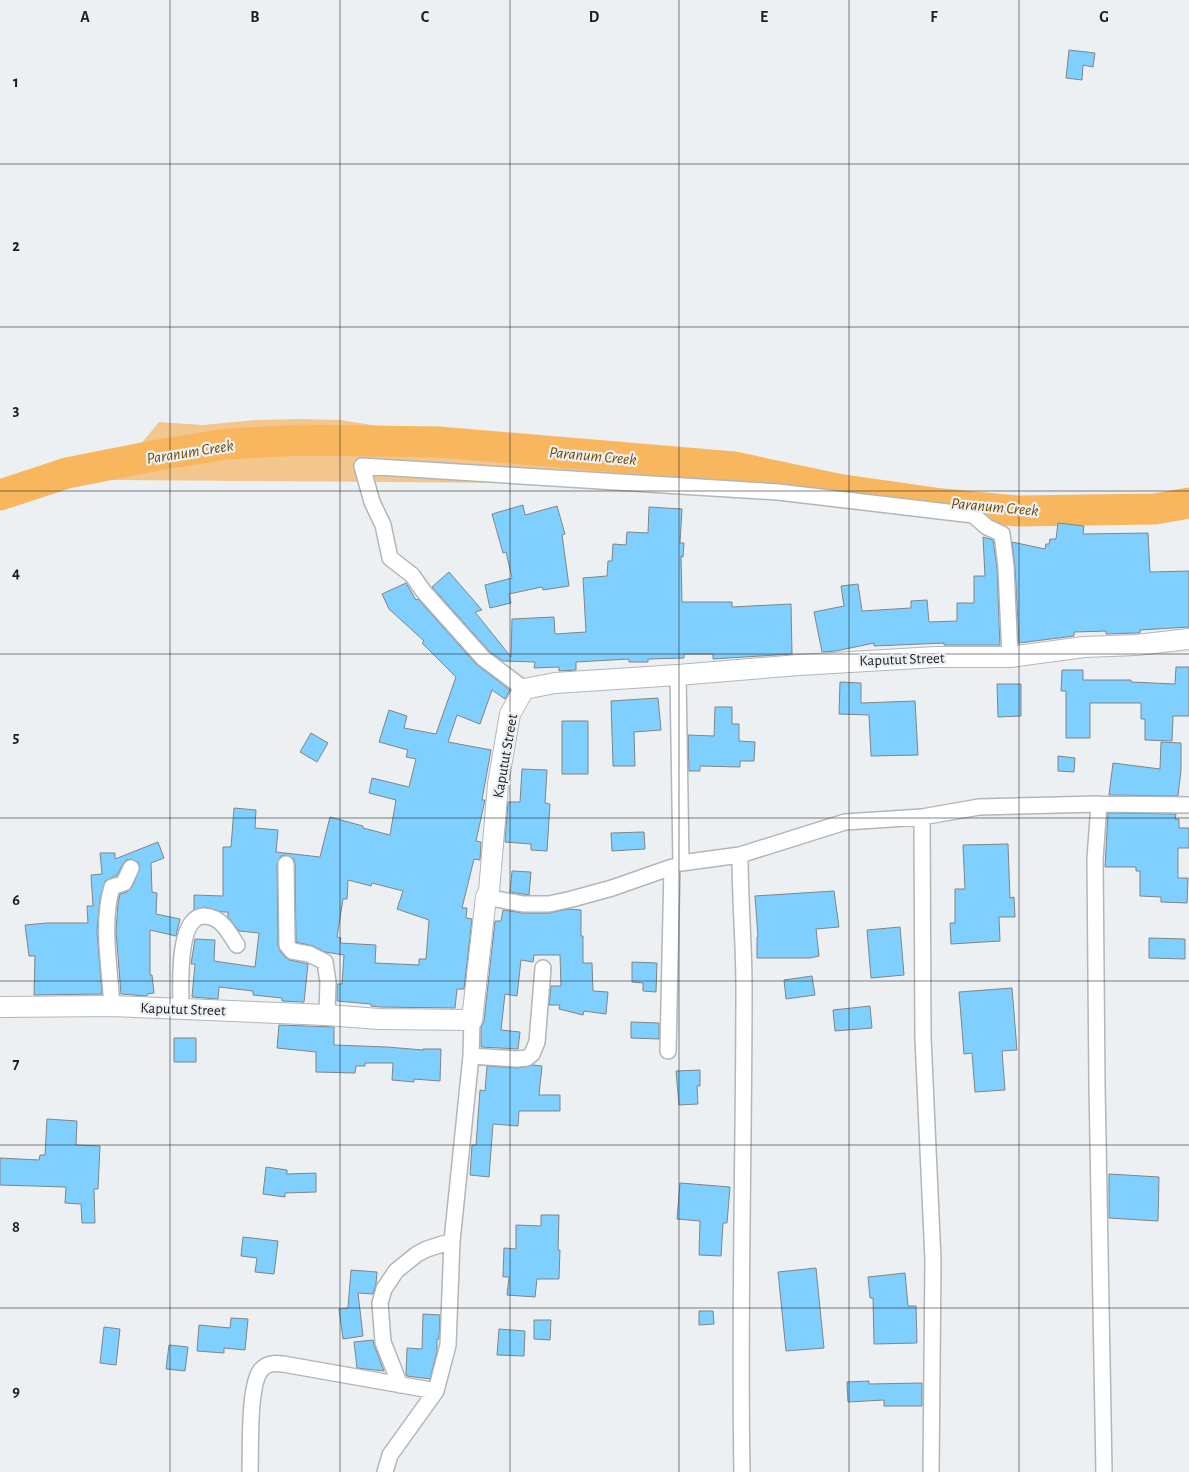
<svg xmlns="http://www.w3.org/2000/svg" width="1189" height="1472" font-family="'Alegreya Sans',sans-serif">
<rect width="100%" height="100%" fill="#ecf0f3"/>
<path fill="#f2c68d" d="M301,419L340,420L385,427L624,442L643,484L111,480L159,422L203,425L256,420Z"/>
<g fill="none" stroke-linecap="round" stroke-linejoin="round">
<path stroke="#f8b75e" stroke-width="31" d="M0,495L67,473L158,455L227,444L302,440L439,442L734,467L837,489L942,504L1018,511L1155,509L1189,503"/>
</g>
<path fill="#7fcfff" stroke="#818587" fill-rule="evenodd" d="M1069,50L1095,53L1093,67L1083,65L1082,80L1066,78Z
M523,505L525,515L557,506L565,534L562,535L569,586L543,590L542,587L509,594L511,603L490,608L485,585L512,578L506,552L503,553L492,514Z
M649,507L682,509L680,543H684L683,557L681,556L682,602H732V607L791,604L792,654L713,659V654H684V658L648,659V662H629V659L576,662V670L559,671V667L534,668L535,662L503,661L489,651L432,587L449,572L482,610L475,612L511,657L512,619L554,617L555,634L586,632L583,578L607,576L608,561H612L613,544L626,545L627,532L648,533Z
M1058,523L1084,526L1083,534L1148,533L1150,572L1189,571V627L1140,630V633H1135L1106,634V631L1074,632V636L1019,643L1015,567L1012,542L1045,549L1046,544H1049L1050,539H1056Z
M983,537L993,540L997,568L1000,645H944V643L874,646V643L836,651L822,652L814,612L844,606L841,586L858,584L862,611L911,608V601L927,600L929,622L957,621V603H974V576H985Z
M406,583L416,600L418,599L476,664L510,690L505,699L492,690L480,724L457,715L448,742L491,750L482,800H485L476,841L481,842L480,860L474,859L462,908H467L466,918L472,919L464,989H457L455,1008L380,1007L371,1006V1004L337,1001V984H342L344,955L325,952L313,946L296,942L295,864L294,859L286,855L281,856L277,864L278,945L280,951L285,957L290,960L308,964L304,1002L282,1001V998L253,995V991L219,987L218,999L192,997L195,964H191L195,939L215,940L214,961L255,967L259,933L239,931L228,917V912H222L205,907L194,910V895L223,896V847H231L234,808L256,810L255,828L278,830L276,852L320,857L330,817L363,826V828L390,835L396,800L369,793L372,778L409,787L416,759L406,757L408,750L379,742L389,710L407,716L404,728L436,734L456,677L422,643L424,641L389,609L382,594ZM348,880L371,886L372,883L403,891L397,909L429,920L426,959H419V965L375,963L376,945L340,943L341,938L337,937L343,899H347Z
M1176,667H1189V716H1173L1172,741L1145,740V719H1141V703H1090V738H1066V691H1061L1062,670H1083V680H1131V682L1175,684Z
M840,682L861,683V703L915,701L918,755L871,756L869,715L839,714Z
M997,684H1021V716L998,717Z
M658,698L661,730L634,732L635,766H613L611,701Z
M715,707H732V724H739V741L755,742L754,761H740V767L700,766V771H689L688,735L714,736Z
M562,721H588V774H562Z
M311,733L328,743L317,762L300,752Z
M1161,742L1181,743V770L1178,796L1109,795L1113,763L1160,769Z
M1058,756L1075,758L1074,772L1058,771Z
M522,769L547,770L545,803L550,804L547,851L531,850V844L505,842L508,802H520Z
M1108,813L1176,814L1175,819H1179V828H1189V848H1178V878H1188L1187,903L1161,902V897L1140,896V871H1136V867H1105Z
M644,832L645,849L612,851L611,833Z
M158,842L164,858L151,863L152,892L157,893L156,914L180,919L176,936L150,930V975H152L154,993L147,994V996L121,994L116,931L118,903L120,894L127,892L132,887L140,868L138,862L131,859L126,860L123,864L117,875L105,881L100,899L97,931L102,994L34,995L35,956H29L25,925L47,923H88L87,906H93L91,875L102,874L100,853H115V859Z
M1008,844L1010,898L1014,897L1015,917H999L1000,941L951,944L950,923H955V889H965L963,845Z
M512,871L531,872L529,895L510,892Z
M834,891L839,927L816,929L819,956L810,958H757V937H758L755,896Z
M568,909L581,910V936H583V963H592L593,991L608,992L606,1014L584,1011L583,1015L559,1009L560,1005H549L551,986H561L560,955H534L533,962L521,960L517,996L505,994L501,1030L520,1032L518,1049L481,1047V1027L484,1021L495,921H501L503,910L523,913H549Z
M900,927L904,975L871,978L867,930Z
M1149,938L1185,939V959L1149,958Z
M632,962L657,963L656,992L643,991V983L632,982Z
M812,976L815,995L786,999L784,980Z
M1012,988L1017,1050L1002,1051L1005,1090L975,1092L972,1053L964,1054L959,992Z
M870,1006L872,1028L835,1031L833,1010Z
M631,1022L659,1023V1039L631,1038Z
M279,1025L334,1027V1045L387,1047L423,1050V1049H441L440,1081L414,1079V1082L392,1080L393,1063H365V1066H356L355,1073L316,1072V1052L277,1048Z
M174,1038H196V1062H174Z
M533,1065L542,1066L539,1095H560V1111H519L518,1126L493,1124L489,1177L470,1175L472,1145H476L480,1090L485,1091L487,1066L518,1068Z
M700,1070V1086H697L698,1104L679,1105L676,1071Z
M47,1119L77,1121L76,1145L100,1146L98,1189H94L95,1223H82L81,1204L65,1203L66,1187L0,1185V1158L39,1160L40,1155H45Z
M266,1167L287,1170V1174L316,1173V1192L285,1193V1197L263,1194Z
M1109,1174L1159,1177L1158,1221L1109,1218Z
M680,1183L730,1187L727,1223H723L721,1256L699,1255L700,1221L677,1219Z
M541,1215H559L558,1250H560L559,1279H537L535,1297L507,1295L509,1277H503L504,1248L516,1249V1225L541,1226Z
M243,1237L278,1241L274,1274L255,1272L257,1258L241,1256Z
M816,1268L824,1348L786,1351L778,1272Z
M351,1270L377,1272L376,1284L373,1294L358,1293L363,1336L343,1339L339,1309L348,1308Z
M905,1273L908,1306H916L917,1343L874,1344L873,1298H870L868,1277Z
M699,1311H713L714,1324L699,1325Z
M423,1314L440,1315L439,1339H437V1351L430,1379L407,1376L406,1374L407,1348L422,1349Z
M231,1318L248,1319L245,1350L224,1348V1353L197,1351L199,1325L230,1328Z
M534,1320H551L550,1340L534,1339Z
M104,1327L120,1329L116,1365L100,1363Z
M499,1329L525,1331L524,1356L497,1355Z
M373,1340L374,1345L384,1371L357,1368L354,1342Z
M169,1345L188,1347L185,1371L166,1369Z
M869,1381V1384L922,1383V1406H884V1400L848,1402L847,1382Z"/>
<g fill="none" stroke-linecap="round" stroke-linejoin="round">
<g stroke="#b2b6b8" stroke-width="18">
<path id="minor" d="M678,675L681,863L740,855C740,900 744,944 744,988C744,1149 739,1311 742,1472
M524,689L483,658L424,592L412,575L390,558L383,525L372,502L362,466L778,492L973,515L987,527L1002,534L1006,567L1010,657
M1099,804L1095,859L1097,1085L1104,1472
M922,817L923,1038L933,1260L931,1472
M740,855L845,822L922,817L979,807L1099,804L1189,805
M286,864L287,945L292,951L309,954L325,962L328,982L327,1015
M486,897L523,904H549L572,899L612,888L672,867L668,1051
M112,1006C110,969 101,923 112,887L124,883L131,868
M181,1008C181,989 176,917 204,916C211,916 219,920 224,926C229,932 233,939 237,945
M471,1056L517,1059L527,1058L532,1054L537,1042L543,968
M400,1385L383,1342L380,1303L384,1289L396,1271L417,1254L427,1249L452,1241
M250,1472C251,1450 248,1386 261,1370C267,1363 274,1363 283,1364L436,1391
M385,1472L390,1455L436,1391L448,1345L452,1241L471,1056L472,1020"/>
</g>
<g stroke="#b2b6b8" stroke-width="22">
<path id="tertiary" d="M0,1007L112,1006L327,1015L379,1019L472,1020L486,897L489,891L498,784L510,714L524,689L555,683L678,675L799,665L936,657H1010L1084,647L1136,645L1189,639"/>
</g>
<use href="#minor" stroke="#fff" stroke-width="15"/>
<use href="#tertiary" stroke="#fff" stroke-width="20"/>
</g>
<path fill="none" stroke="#1d1e1f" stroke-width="1" stroke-opacity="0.55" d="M170,0V1472M340,0V1472M510,0V1472M679,0V1472M849,0V1472M1019,0V1472M0,164H1189M0,327H1189M0,491H1189M0,654H1189M0,818H1189M0,981H1189M0,1145H1189M0,1308H1189"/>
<g text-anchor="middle" stroke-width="4.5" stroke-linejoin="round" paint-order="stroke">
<g font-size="15" fill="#1d1e1f" stroke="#ecf0f3">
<text transform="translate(902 659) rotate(-2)" y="5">Kaputut Street</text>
<text transform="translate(505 756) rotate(-80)" y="5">Kaputut Street</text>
<text transform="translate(183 1009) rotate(2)" y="5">Kaputut Street</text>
</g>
<g font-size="16" font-style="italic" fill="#734a00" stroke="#ecf0f3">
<text transform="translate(190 451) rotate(-9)" y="6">Paranum Creek</text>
<text transform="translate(593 455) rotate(5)" y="6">Paranum Creek</text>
<text transform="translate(995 506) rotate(5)" y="6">Paranum Creek</text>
</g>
</g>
<g font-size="16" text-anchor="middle" font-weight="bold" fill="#1d1e1f" stroke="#ecf0f3" stroke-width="4.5" stroke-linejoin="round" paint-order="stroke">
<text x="85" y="22">A</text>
<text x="255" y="22">B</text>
<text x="425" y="22">C</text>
<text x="594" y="22">D</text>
<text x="764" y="22">E</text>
<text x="934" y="22">F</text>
<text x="1104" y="22">G</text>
<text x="16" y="87">1</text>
<text x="16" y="251">2</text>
<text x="16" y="415">3</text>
<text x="16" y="578">4</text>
<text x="16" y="742">5</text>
<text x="16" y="905">6</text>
<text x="16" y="1069">7</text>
<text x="16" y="1232">8</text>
<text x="16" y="1396">9</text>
</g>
</svg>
